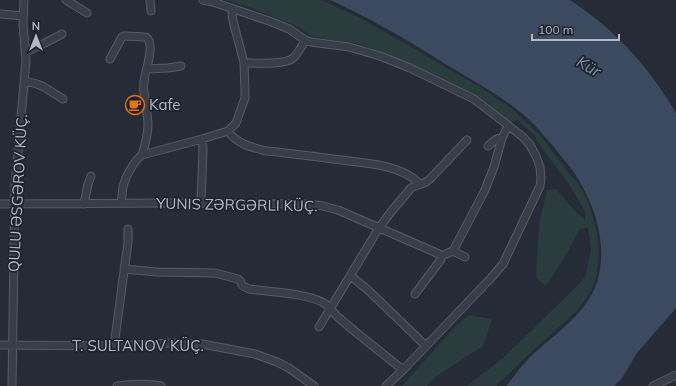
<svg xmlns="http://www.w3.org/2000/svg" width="676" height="386" font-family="Mulish,sans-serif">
<rect width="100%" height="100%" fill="#252c37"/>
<path fill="#2a3c3d" d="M226,0H321L364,20L480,87L511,108L540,135L583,191L591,210L597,233L599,250L597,274L592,289L579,309L525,358L496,386H467L503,358L579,284L586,275L591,249L588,227L579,230L566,255L546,286L536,278L539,224L547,190L556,189L576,212L585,220V212L571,187L536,140L535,136L518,120L510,122L476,95L376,50L355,43L312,37L299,27L251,8Z
M469,315L492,319L483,346L435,377L427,386H402L454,328Z"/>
<path fill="#3c4a5f" d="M330,0H570C579,6 587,12 595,18C628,44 655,77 676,113V308L637,353L622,378L614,386H506C514,377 521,366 529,358C554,334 588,314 598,279C608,242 594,202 573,171C567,163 560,155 554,147C545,137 536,125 525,116C499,94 468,78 439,60C404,38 368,17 330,0Z"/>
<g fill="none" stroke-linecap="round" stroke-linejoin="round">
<g stroke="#565c66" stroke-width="9">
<path id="street" d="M66,0L87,13
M150,0L151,11
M203,0L213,2L269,21L289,29L305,40L311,42L349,47L380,56L410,68L474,99L523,137L530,145L536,156L540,167L541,179L540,186L503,264L491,278L403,370L386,386
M0,14L23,16
M26,52L45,43L62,34
M110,59L122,37L124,36L146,37C156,44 145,72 144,81C142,94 148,111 148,125C148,135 145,145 142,155
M244,63C254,63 286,65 293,58C298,54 302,46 305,40
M147,69L168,68L181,66
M25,81L37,84L44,87L63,99
M228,131C237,144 251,147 266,151C288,153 311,156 333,159C361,163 400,163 420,184
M488,146C493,142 495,138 502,138
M121,203C122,198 122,192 123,187C125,177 134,161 142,155L202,139L228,131L236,123L245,98V90L244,63L242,55L233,21L232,14L234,9
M201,203L203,149L202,139
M0,204L164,203L308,204L323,206L338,210L439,254L441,256V259L439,262L415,294
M84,204L88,184L91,176
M453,251L465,257
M441,256L453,251L484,192L494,167L502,138L508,126
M124,269L157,272L215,273L238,279L240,281L243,286L249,289C270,292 306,293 324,303C330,307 334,314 339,318C360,336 382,353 403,370
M351,276L369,291L426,346
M319,327L379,228L390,213L411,188C417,185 424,184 429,180L467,140
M0,345L114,346L171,343L202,344L255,354L277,362L289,368L314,386
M114,346L128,242V229
M12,386L15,185L26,61L23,24L24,0
M117,386C132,384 146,383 161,386
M653,386L676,375"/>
</g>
<use href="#street" stroke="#383e48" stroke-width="7"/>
</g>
<defs>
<g id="cafe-ring" transform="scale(1)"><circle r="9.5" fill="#1d232d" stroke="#e8710a" stroke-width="1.5"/><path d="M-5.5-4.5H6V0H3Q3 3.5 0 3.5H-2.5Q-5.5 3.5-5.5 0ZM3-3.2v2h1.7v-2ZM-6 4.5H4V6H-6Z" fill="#e8710a"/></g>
</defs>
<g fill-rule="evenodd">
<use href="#cafe-ring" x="135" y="105"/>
</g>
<g text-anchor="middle" stroke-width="3.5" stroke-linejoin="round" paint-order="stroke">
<g font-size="15" fill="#b3b9c4" stroke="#1d232d" text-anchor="start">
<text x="149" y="110">Kafe</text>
</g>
<g font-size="15" fill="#b3b9c4" stroke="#1d232d">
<text transform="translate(18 193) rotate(-87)" y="5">QULU ƏSGƏROV KÜÇ.</text>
<text transform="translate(237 205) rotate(1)" y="5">YUNIS ZƏRGƏRLI KÜÇ.</text>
<text x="138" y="351">T. SULTANOV KÜÇ.</text>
</g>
<g font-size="16" font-style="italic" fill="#7e8fa9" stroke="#1d232d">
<text transform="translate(589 66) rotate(30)" y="6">Kür</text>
</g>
</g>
<g transform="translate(36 36)" stroke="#1d232d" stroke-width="3" paint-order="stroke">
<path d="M0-3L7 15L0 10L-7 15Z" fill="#b3b9c4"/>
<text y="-6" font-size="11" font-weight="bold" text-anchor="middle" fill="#b3b9c4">N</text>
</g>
<path d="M532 34v6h87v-6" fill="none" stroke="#b3b9c4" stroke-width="2"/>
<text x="538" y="34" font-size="12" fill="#b3b9c4" stroke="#1d232d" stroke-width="3" paint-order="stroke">100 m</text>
</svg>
